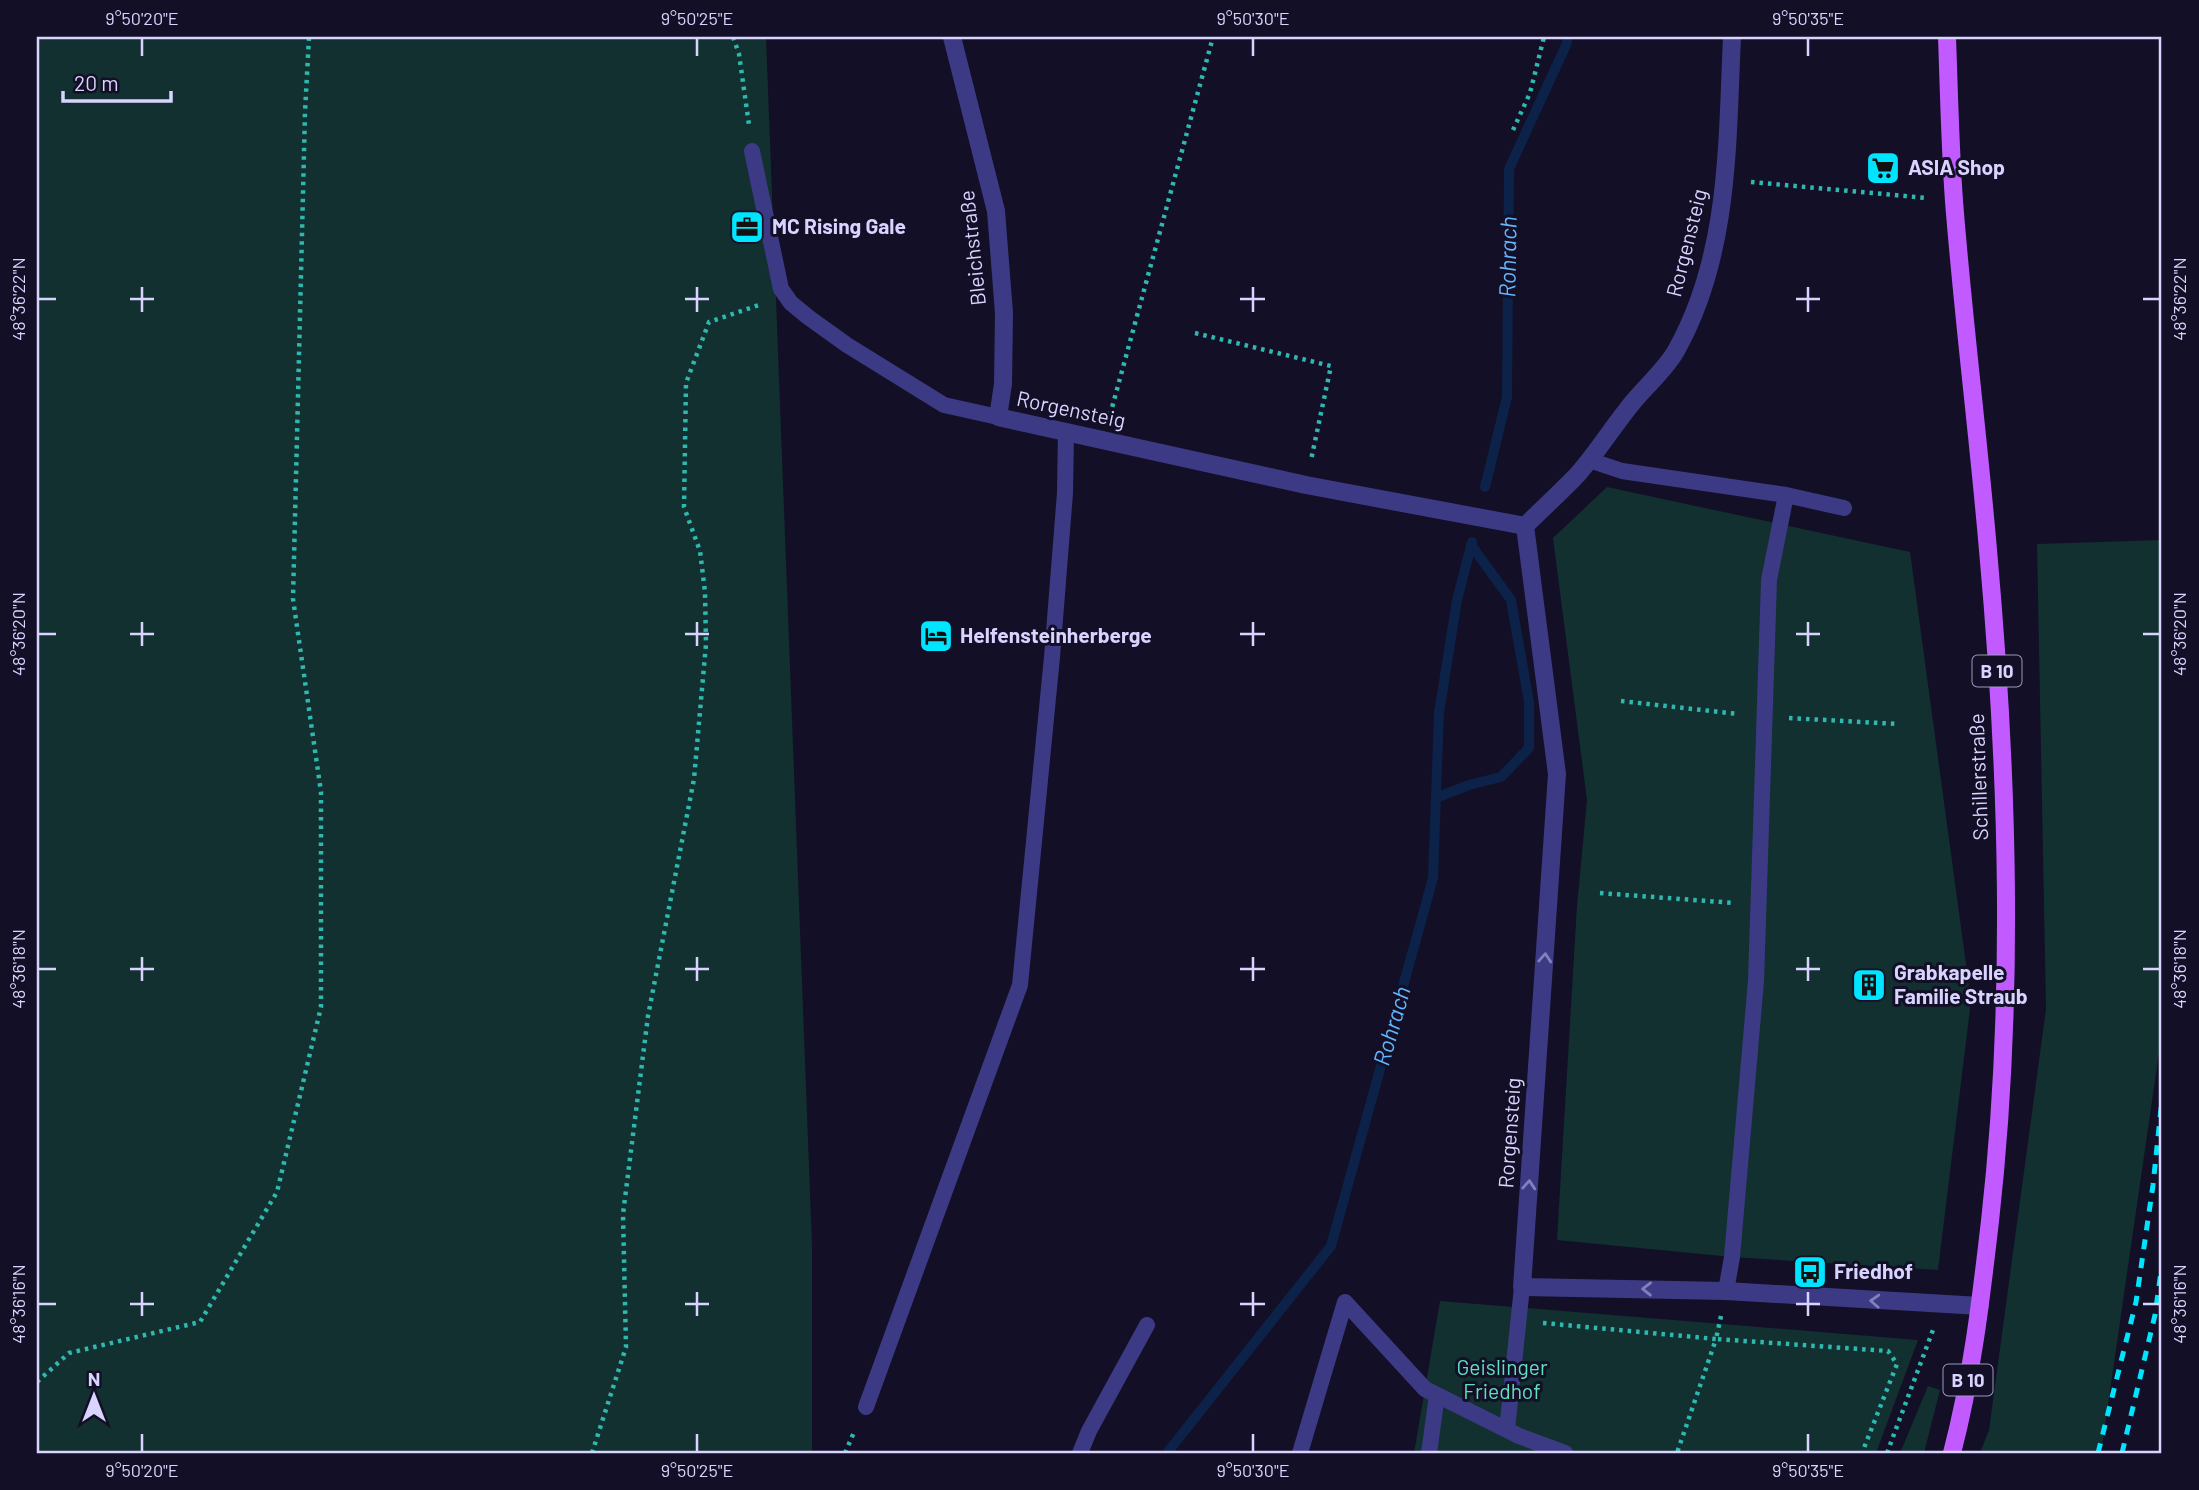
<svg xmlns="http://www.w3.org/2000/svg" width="2199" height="1490" font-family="Barlow,sans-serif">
<rect width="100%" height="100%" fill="#130f26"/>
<path fill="#12302f" d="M37,37H766L812,1245V1453H37Z
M1607,487L1910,552L1971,1001L1938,1270L1732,1257L1557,1240L1577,906L1587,800L1553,538Z
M2162,540V1032L2101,1453H1980L1989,1430L2046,1009L2037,544Z
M1440,1301L1918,1340L1876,1453H1414Z
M1928,1386L1940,1390L1924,1453H1900Z"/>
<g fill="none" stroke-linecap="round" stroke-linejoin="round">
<path stroke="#0c2248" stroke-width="10" d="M1485,487L1507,397L1509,169L1567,43V37
M1438,797L1469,785L1501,777L1529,748V702L1511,600L1471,545
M1167,1453L1331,1246L1433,878L1439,713L1457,600L1472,542"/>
<path stroke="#2fb8b0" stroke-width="4.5" stroke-dasharray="3.5 5" stroke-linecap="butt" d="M733,37L739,54L749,125
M1513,130L1530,93L1544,37
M1751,182L1927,198
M1195,333L1331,366L1311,460
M1110,415L1213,37
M1621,701L1738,714
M1789,718L1898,724
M1600,893L1734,903
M1721,1316L1716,1339L1888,1351L1897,1364L1862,1453
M1543,1323L1716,1339L1677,1453
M37,1382L69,1353L200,1322L277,1192L321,1007V792L293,599L305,112L309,37
M592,1453L626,1347L623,1214L648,1016L694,779L706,644L705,592L700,551L684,507L686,383L709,322L762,304
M845,1453L855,1430
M1887,1453L1933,1330"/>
<path stroke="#3d3a85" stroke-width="16" d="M752,151L781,289L791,303L808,317L847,345L944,405L998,417
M1589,460L1622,471L1786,495L1844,508
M1726,1291L1732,1257L1756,981L1769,580L1786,495
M866,1407L1020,985L1052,657L1065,493L1066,432
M1507,1430L1522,1287
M1080,1453L1089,1431L1147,1325
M1300,1453L1345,1302L1425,1389L1519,1436L1565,1453
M1429,1453L1437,1395"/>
<path stroke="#3d3a85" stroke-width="18" d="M952,37L996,211L1004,313L1003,384L998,417L1306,485L1525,526
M1525,526L1557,774L1522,1287L1726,1291L1980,1306
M1525,526C1542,509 1561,492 1578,474C1598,451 1614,425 1633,402C1647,385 1667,368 1677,349C1730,253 1727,142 1732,37"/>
<path stroke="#c25bff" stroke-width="18" d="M1947,37C1949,91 1950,146 1954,201C1963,317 1978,433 1988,550C2008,772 2015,998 1990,1221C1981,1299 1972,1377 1952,1453"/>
<path stroke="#00e5ff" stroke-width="5" stroke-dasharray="10 9" stroke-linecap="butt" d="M2098,1453L2136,1302L2153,1185L2162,1099
M2122,1453L2155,1315L2162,1264"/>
</g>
<defs><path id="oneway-chevron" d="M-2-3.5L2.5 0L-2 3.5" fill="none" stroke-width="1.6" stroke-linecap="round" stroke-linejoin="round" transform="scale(1.75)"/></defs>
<g stroke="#837fbc">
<use href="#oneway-chevron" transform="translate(1545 958) rotate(-86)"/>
<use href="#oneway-chevron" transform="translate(1529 1185) rotate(-86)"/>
<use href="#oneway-chevron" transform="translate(1647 1289) rotate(-179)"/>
<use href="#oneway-chevron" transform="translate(1875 1301) rotate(-177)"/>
</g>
<path fill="none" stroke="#d9d4ff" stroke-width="2.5" d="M142,38V56M697,38V56M1253,38V56M1808,38V56M142,287V312M697,287V312M1253,287V312M1808,287V312M38,299H56M130,299H154M685,299H709M1240,299H1265M1796,299H1820M2143,299H2160M142,622V646M697,622V646M1253,622V646M1808,622V646M38,634H56M130,634H154M685,634H709M1240,634H1265M1796,634H1820M2143,634H2160M142,957V981M697,957V981M1253,957V981M1808,957V981M38,969H56M130,969H154M685,969H709M1240,969H1265M1796,969H1820M2143,969H2160M142,1292V1316M697,1292V1316M1253,1292V1316M1808,1292V1316M38,1304H56M130,1304H154M685,1304H709M1240,1304H1265M1796,1304H1820M2143,1304H2160M142,1434V1452M697,1434V1452M1253,1434V1452M1808,1434V1452"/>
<defs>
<g id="supermarket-square" transform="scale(1.75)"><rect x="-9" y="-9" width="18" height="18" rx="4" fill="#00e5ff" stroke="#130f26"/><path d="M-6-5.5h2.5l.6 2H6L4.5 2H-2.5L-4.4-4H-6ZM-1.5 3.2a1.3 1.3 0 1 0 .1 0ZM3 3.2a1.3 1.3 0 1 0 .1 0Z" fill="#111"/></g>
<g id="office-square" transform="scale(1.75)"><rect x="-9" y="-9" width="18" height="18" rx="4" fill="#00e5ff" stroke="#130f26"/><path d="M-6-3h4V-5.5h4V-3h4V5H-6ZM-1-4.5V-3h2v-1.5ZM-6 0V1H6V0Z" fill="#111"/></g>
<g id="hotel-square" transform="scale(1.75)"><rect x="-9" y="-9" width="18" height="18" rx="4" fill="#00e5ff" stroke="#130f26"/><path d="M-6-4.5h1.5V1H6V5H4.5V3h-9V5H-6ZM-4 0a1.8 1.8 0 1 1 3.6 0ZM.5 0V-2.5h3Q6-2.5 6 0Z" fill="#111"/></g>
<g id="building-square" transform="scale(1.75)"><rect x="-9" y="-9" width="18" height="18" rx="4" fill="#00e5ff" stroke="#130f26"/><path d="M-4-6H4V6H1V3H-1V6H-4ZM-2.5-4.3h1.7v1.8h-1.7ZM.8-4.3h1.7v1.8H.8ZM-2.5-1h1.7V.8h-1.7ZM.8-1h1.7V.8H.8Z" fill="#111"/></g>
<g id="bus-square" transform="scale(1.75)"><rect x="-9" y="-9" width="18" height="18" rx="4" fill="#00e5ff" stroke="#130f26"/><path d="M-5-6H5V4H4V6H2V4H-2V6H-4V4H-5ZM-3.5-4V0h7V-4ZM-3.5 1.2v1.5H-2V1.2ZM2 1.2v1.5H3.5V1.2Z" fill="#111"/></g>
</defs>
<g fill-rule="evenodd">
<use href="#supermarket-square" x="1883" y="168"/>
<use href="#office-square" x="747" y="227"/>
<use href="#hotel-square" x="936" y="636"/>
<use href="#building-square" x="1869" y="985"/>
<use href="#bus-square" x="1810" y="1272"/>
</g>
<g text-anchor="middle" stroke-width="6" stroke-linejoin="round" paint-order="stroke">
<g fill="#130f26" stroke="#9e99be" stroke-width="2">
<rect x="1972.5" y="655.5" width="49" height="31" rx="5"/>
<rect x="1943.5" y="1364.5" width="49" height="31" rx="5"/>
</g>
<g font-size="19" font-weight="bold" fill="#d9d4ff">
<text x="1997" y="678">B 10</text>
<text x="1968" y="1387">B 10</text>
</g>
<g font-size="21" font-weight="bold" fill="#d9d4ff" stroke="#130f26" text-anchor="start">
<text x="1908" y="175">ASIA Shop</text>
<text x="772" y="234">MC Rising Gale</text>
<text x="960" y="643">Helfensteinherberge</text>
<text x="1894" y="980">Grabkapelle<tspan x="1894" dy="24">Familie Straub</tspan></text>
<text x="1834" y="1279">Friedhof</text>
</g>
<g font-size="21" fill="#d9d4ff" stroke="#130f26">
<text transform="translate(1687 243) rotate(-76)" y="7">Rorgensteig</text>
<text transform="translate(973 248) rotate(-96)" y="7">Bleichstraße</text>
<text transform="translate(1071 410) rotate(12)" y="7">Rorgensteig</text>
<text transform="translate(1979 777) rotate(-92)" y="7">Schillerstraße</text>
<text transform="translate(1510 1133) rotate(-86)" y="7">Rorgensteig</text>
</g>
<g font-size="21" fill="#5fe0c0" stroke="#130f26">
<text x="1502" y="1375">Geislinger<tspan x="1502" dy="24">Friedhof</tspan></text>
</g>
<g font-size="23" font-style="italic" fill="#62b6ff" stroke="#130f26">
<text transform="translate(1508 257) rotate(-89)" y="8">Rohrach</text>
<text transform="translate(1392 1026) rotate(-74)" y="8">Rohrach</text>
</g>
</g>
<rect width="2199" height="1490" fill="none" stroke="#130f26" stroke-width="77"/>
<g transform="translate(94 1396)" stroke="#130f26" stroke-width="5" paint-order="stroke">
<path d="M0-5L12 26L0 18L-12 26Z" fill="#d9d4ff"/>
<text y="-10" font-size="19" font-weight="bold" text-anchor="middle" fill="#d9d4ff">N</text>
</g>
<path d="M63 91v10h108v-10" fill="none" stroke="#d9d4ff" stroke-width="3.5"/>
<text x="74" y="91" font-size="21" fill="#d9d4ff" stroke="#130f26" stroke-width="5" paint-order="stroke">20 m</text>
<rect x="38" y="38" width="2122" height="1414" fill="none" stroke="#d9d4ff" stroke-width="2.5"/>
<g font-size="18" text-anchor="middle" fill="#d9d4ff">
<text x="142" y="25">9°50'20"E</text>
<text x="697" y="25">9°50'25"E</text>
<text x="1253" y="25">9°50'30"E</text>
<text x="1808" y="25">9°50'35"E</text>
<text transform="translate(19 299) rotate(-90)" y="6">48°36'22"N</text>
<text transform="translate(2180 299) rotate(-90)" y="6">48°36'22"N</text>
<text transform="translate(19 634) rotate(-90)" y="6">48°36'20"N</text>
<text transform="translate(2180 634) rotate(-90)" y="6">48°36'20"N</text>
<text transform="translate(19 969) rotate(-90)" y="6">48°36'18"N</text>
<text transform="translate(2180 969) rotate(-90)" y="6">48°36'18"N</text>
<text transform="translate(19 1304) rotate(-90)" y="6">48°36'16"N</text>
<text transform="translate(2180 1304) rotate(-90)" y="6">48°36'16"N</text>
<text x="142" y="1477">9°50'20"E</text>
<text x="697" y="1477">9°50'25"E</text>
<text x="1253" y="1477">9°50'30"E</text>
<text x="1808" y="1477">9°50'35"E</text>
</g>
</svg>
